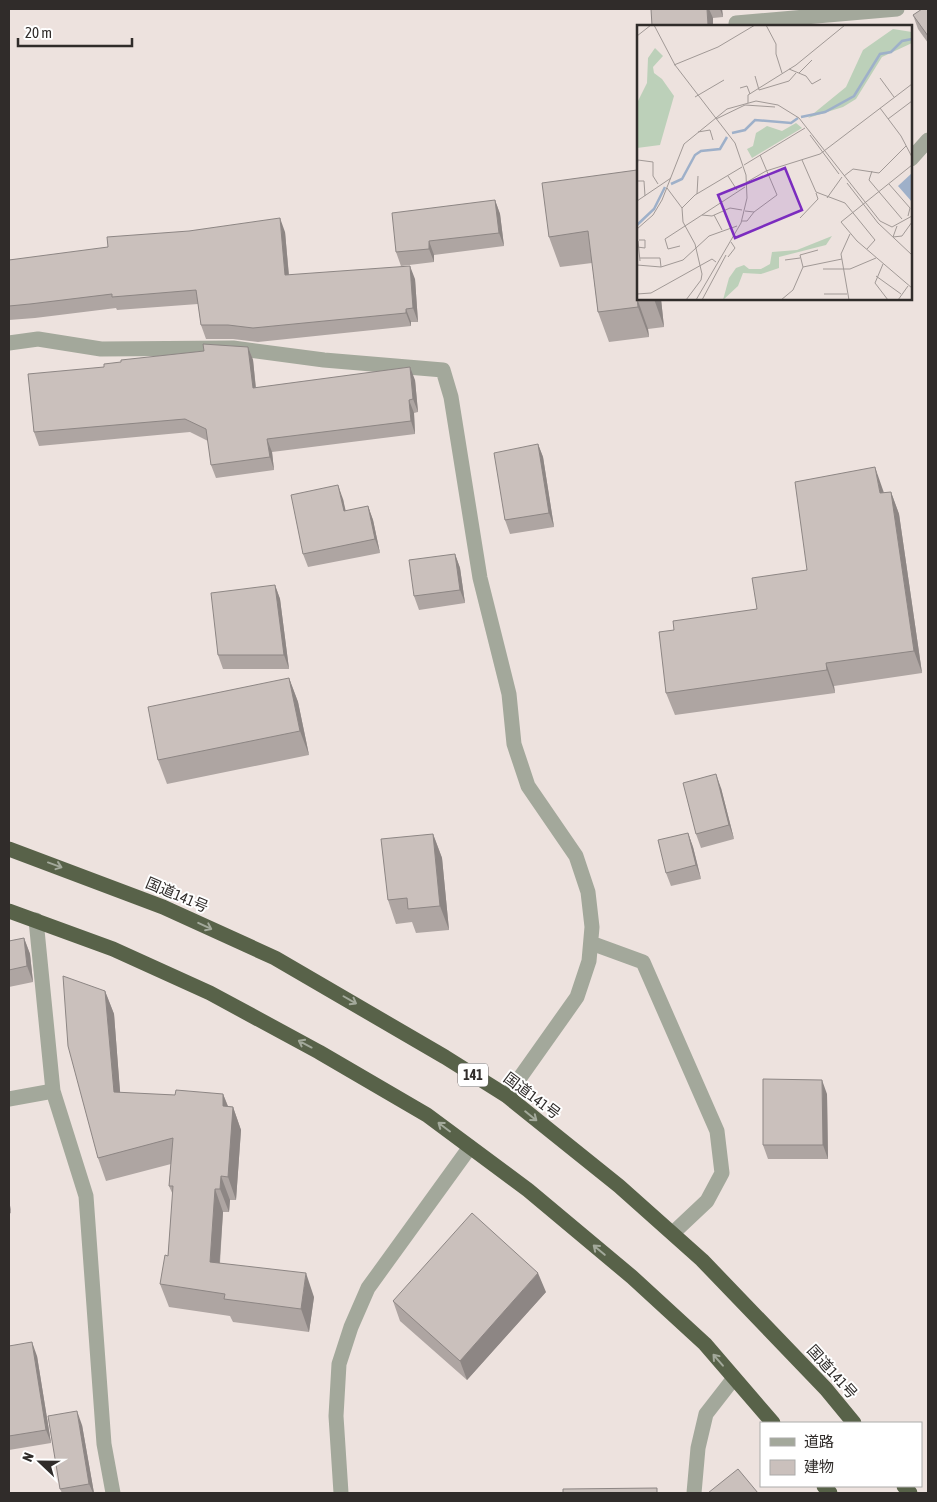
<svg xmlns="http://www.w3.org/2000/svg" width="937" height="1502" font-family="'Asap Condensed','Noto Sans JP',sans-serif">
<rect width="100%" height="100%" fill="#ede2de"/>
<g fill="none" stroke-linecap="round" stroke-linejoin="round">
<path stroke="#a3a89b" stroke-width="15" d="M736,23L897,9
M911,159L928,140
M9,343L38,339L101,349L233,348L324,360L443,370L451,397L480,578L509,694L514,744L528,786L576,856L588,892L592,927L589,961L577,997L507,1096
M36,920L53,1091L86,1196L104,1444L113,1493
M591,943L643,962L717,1131L722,1173L707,1201L673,1233
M9,1099L53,1091
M341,1493L336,1416L339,1364L351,1327L368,1288L470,1147
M694,1493L698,1448L706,1414L734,1378"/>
<path stroke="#586249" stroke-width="15" d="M9,849L163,907L275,958L445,1057L507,1096L619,1186L702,1260L826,1389L854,1423
M9,911L113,949L210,993L319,1052L427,1115L528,1190L632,1277L705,1344L773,1423
M824,1486L830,1493
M904,1486L910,1493"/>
</g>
<path fill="#aea5a2" d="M651,9H722L723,17L713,18Z
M928,9V43L918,29L913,15Z
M638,174V299H661L664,327L648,329L649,337L609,342L598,312L592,263L560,267L549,237Z
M495,200L500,214L504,246L434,255V262L401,266L396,252Z
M285,232L289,275L415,279L418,322H411V326L258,342L233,339H206L201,325L198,304L117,310L116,308L35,318L9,320V260Z
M248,347L253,360L256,388L415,380L418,412L414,413L415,434L272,452L274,470L216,478L211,465L208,441L190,432L39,446L34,432L104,367Z
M538,444L543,457L554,527L510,534L505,520Z
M883,490L884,493L891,492L899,514L922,673L834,686L835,693L675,715L666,693L674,630L757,609L807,570Z
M343,499L345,511L368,506L373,520L380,553L308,567L303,554Z
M455,554L460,568L465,603L419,610L414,596Z
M275,585L280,599L289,669H223L218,655Z
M289,678L298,702L309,755L167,784L158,760Z
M721,788L734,839L701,848L696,834Z
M688,833L693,847L701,879L671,886L666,873Z
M433,834L442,858L449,930L416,933L412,922L396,924L388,900Z
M24,938L30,954L33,982L9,987V941Z
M105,991L114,1014L120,1093L175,1095L223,1094L228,1106L233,1107L241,1130L236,1200H230L229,1212H223L220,1263L314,1297L309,1332L233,1322L230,1316L169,1307L160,1284L168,1256L173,1195L169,1186L171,1164L106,1181L98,1158Z
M827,1094L828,1159H768L763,1145Z
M9,1198L11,1213L9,1214Z
M546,1292L467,1380L400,1321L393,1301Z
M9,1346L37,1356L51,1443L9,1450Z
M82,1425L94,1493H62L60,1489Z"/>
<path fill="#8d8684" d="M707,9H709L713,18V26H708Z
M720,9H722L723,17Z
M495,200L500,214L504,246L499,233Z
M280,218L285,232L290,289L285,275Z
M429,241L434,255V262L429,249Z
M410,266L415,279L418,322L413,308Z
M637,298L648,329L649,337L638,307Z
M654,299H661L664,327Z
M406,309L411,322V326L406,313Z
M248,347L253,360L257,401L253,388Z
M410,367L415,380L418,412L413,399Z
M409,400L414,413L415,434L411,421Z
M267,439L272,452L274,470L270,457Z
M538,444L543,457L554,527L549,513Z
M875,467L883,490L888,516L880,493Z
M338,485L343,499L349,525L344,511Z
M891,492L899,514L922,673L914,651Z
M368,506L373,520L380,553L375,539Z
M455,554L460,568L465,603L460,590Z
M275,585L280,599L289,669L284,655Z
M826,663L834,686L835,693L827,670Z
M289,678L298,702L309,755L300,731Z
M716,774L721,788L734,839L729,825Z
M688,833L693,847L701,879L696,865Z
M433,834L442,858L449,930L440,906Z
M24,938L30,954L33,982L27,966Z
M105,991L114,1014L122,1116L114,1092Z
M822,1080L827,1094L828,1159L823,1145Z
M223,1094L232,1117L233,1107L241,1130L236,1200L228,1177L223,1106Z
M221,1176L230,1200L229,1212L220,1189Z
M215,1189L223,1212L218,1285L210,1262Z
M9,1198L11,1213L9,1206Z
M306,1273L314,1297L309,1332L301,1309Z
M538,1273L546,1292L467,1380L460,1361Z
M32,1342L37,1356L51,1443L46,1430Z
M77,1411L82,1425L94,1493H93L89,1484Z"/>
<path fill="#cac0bc" stroke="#8d8684" d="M651,9H707L708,26H652Z
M922,9H928V36L913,15Z
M637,170L638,182V298H637L638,307L598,312L588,231L549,237L542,183Z
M495,200L499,233L429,241V249L396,252L392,213Z
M280,218L285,275L410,266L413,308L406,309V313L253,328L228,325H201L196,290L112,297V294L30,304L9,306V260L108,247L107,237L189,231Z
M203,344L248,347L253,388L410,367L413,399L409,400L411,421L267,439L270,457L211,465L206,429L185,419L34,432L28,374L104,367V364L121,362V360L204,351Z
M538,444L549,513L505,520L494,453Z
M875,467L880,493L891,492L914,651L826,663L827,670L666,693L659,632L674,630L673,621L757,609L752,578L807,570L795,482Z
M338,485L344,511L368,506L375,539L303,554L291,495Z
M455,554L460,590L414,596L409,560Z
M275,585L284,655H218L211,593Z
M289,678L300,731L158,760L148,707Z
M716,774L729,825L696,834L683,783Z
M688,833L696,865L666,873L658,840Z
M433,834L440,906L408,909L407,898L388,900L381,839Z
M24,938L27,966L9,970V941Z
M63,976L105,991L114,1092L175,1095L176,1090L223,1094V1106L233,1107L228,1177L221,1176L220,1189H215L210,1262L306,1273L301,1309L224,1299L225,1294L160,1284L165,1255L168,1256L173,1186H169L173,1138L98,1158L68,1046Z
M763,1079L822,1080L823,1145H763Z
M472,1213L538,1273L460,1361L393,1301Z
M32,1342L46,1430L9,1436V1346Z
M77,1411L89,1484L60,1489L48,1416Z
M738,1469L758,1493H708Z
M657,1488V1493H563V1489Z"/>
<defs><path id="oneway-shaft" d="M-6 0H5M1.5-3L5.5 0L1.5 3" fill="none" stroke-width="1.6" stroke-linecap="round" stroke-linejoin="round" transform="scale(1.25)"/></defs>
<g stroke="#a3a99b">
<use href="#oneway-shaft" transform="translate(55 865) rotate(20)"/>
<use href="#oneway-shaft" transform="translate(205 926) rotate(25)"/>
<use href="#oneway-shaft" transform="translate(350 1000) rotate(30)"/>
<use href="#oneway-shaft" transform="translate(305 1044) rotate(-152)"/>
<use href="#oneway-shaft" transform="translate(531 1116) rotate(39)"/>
<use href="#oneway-shaft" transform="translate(444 1127) rotate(-143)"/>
<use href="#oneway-shaft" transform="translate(599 1250) rotate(-140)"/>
<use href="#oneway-shaft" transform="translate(718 1360) rotate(-131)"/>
</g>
<g text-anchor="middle" stroke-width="4" stroke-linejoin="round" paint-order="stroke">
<rect fill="#fff" stroke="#6e6b6a" stroke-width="1" x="458" y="1063.5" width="30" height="23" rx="4"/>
<g font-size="14" font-weight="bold" fill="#302c2a">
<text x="473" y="1080">141</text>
</g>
<g font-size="15" fill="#302c2a" stroke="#fff">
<text transform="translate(177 895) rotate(23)" y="5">国道141号</text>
<text transform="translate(532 1096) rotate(37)" y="5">国道141号</text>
<text transform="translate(832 1372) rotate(48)" y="5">国道141号</text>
</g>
</g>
<g transform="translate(637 25)">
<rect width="275" height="275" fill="#ede2de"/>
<path d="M256,4L275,7V18L245,32L219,74L206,82L171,93L209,62L226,25ZM18,23L26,31L16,42L17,48L25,54L37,71L23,120L0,123V78L10,58L11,33ZM159,98L165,103L115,133L110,124L116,121L119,108L130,101L145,106ZM195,211L189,220L142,232V243L124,249L106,248L101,261L86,275L92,253L99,243L107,240L112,244H124L133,239L135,227L160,225Z" fill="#bcd0b9"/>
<path d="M275,148V177L261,161Z" fill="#9eb0c9"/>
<path fill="none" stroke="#9eb0c9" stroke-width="2.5" d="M164,92L188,87L217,71L243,29L254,27L265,16L275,14M95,108L108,105L118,95L154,98L161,93M34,159L45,154L58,130L64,126L83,124L90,112M0,200L17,184L28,162"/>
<path fill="none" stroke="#a19996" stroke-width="1" d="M17,0L38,40L98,118L109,150L110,173L104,198L59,275M129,0L139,19V29L145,48M0,11L14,0M37,40L81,22L118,0M152,44L169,51L175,59L184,54M162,48L175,35M118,51L122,65L152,56L159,48M243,53L257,72M103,63L110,61L113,69M58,72L87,55M111,78V70L159,40L208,0M243,83L264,111L275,132M79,94L108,80L138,82M251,94L275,76M61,107L73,105L76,115M173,110L202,149M165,135L179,167L208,178L238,215L230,224M107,140L168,103M275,140L204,197L220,216L275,263M0,141L1,135L16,137V151L21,159M235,146L232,155L265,194M91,151L100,165M207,151L216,144L242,148L269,121M0,156H7L8,171M110,157L129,146L183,129L275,59M210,158L241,198M252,159L273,183L271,191M30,163L45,183L46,197L58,219L65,249L64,255L49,275M60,169L61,151M190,173L205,152M0,176L34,153M45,183L58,170L105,142M108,186L117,187L140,170L123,130M65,190L75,191L93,183L105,185M77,190L85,205M163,193L181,174L179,168M105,196H110L117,187M243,196L255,202L275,191M241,198L275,230M260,201L256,212L265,211L275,197M0,204L16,190L25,175L47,119L90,84L119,76L141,80L162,93L243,196M1,216L3,236M43,221L31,224L28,214L108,162M0,222L8,223V215H2M91,232L98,223L94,217M3,233H23L24,242M148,235L163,233M246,239L238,258L251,275M0,240L24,242L46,235L72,211L100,201M166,242L163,230L181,225M186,244H213L239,233M239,251L264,269M0,269L14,268L75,234L79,237M187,269H210M65,275L89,230M144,275L156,265L166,242L205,234M212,275L204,229L213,209M261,275L271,261"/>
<path fill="#7b2cbf" fill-opacity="0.15" stroke="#7b2cbf" stroke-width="2.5" d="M148,143L165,185L98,213L81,170Z"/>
<rect width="275" height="275" fill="none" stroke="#302c2a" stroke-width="2.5"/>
</g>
<rect width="937" height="1502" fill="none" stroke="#302c2a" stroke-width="20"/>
<rect x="760" y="1422" width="162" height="65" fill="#ffffff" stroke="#acabaa"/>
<rect x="770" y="1438" width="25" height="8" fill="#a3a89b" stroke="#acabaa"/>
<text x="804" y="1447" font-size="15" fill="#302c2a">道路</text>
<rect x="770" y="1460" width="25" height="15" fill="#cac0bc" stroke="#acabaa"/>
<text x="804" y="1472" font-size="15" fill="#302c2a">建物</text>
<g transform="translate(40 1462) rotate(292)" stroke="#ffffff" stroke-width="4" paint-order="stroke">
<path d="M0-4L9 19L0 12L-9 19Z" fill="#302c2a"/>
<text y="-8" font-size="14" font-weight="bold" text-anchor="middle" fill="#302c2a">N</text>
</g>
<path d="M18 38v8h114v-8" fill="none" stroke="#302c2a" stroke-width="2.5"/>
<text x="25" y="38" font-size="15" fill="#302c2a" stroke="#ffffff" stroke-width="4" paint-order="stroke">20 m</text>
</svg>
